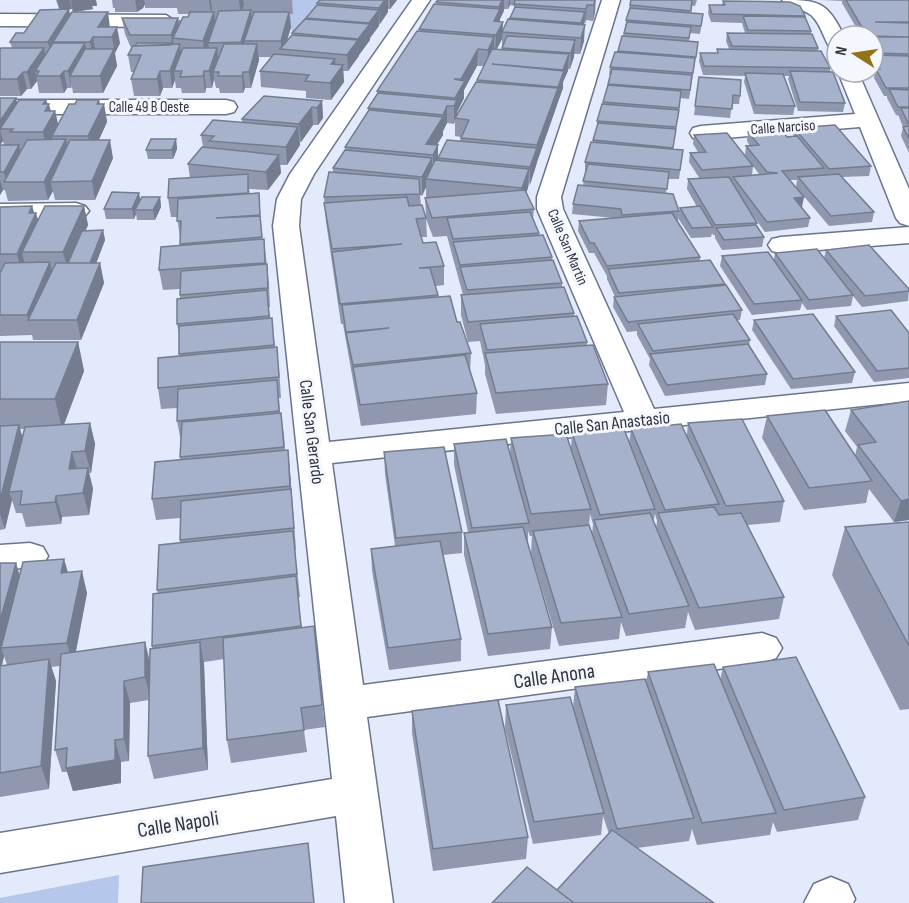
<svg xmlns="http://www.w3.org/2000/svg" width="909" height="903" font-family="'Sofia Sans Condensed',sans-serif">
<rect width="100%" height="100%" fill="#e2eafb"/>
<path fill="#b6c7ec" d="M277,0H323L294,36Z
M119,875L118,903H0V898Z"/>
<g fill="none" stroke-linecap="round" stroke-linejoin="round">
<g stroke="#6a748d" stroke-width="3">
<path id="street" d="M412,0H430L314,174L301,199L299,226L329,442L624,412L537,209V197L602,0H620L561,197L563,209L654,409L909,383V401L332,463L363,685L762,633L776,638L782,648L776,658L762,663L367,717L393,903H345L336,816L0,873V833L332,779L273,226L277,199L290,174Z
M782,0C818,0 827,1 844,36H837V50L830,48C823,37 821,24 811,15C802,8 788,8 782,0Z
M0,14L166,15L175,21L166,27L0,26Z
M838,72H858L909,189V226L900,223L896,218L860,127L701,140L693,138L690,133L693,128L701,126L855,114Z
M0,100H226L234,102L237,107L234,112L226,114H0Z
M76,203L85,206L89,211L85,216L0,220V204Z
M909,227V243L781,253L772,251L768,245L772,239L781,237Z
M30,543L43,547L48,556L43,565L0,571V545Z
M831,877L848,884L855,899L853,903H804L814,884Z"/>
</g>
<use href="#street" fill="#fff" fill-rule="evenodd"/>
</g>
<path fill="#8f98af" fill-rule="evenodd" d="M56,0H96L97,6H92L93,9L73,12L72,9H67L70,16L110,27L120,43L115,53L117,66L103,93H73L72,87L71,88H67L64,93H39L37,81L31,89H27L21,96H0V50L12,48L10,42L59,9Z
M112,0H292L293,14H290L291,27L287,41L292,35V33L306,19V18L317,5V3L320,0H397L390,9H388V12L370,38V40L359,55L348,71H343L344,82L331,100L306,98V91L261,87L260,71L271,57H259V60L251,88H245L243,93H220L219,88H216L214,79L212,88H206L205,93H182L181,88H176L175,80L172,88H163L160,96H134L131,79L134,72H131L128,55L131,48L125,34L122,18L182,20L188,17L189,14H178L177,8H145V4L143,8L137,12H115V8H113Z
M438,0H596L595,12L593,21L586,20L584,24V41L580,54H574L570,69H568L563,82V88L526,193L534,209L533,219L539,233V235L552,257V260L562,283V287L574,313V316L587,342V345L608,384L606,405L496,414L485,374V365L480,341L468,342L461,315V295H463L447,236L433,237L426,219L427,237H421L423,243L444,266V285L436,286L438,297L457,322L471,353L470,373L477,393L476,414L361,426L343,324H341L326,222L324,197L333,172V168L345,150V147L368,111V108L377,94V91L419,31V29L436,4ZM510,5L514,6V10L510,19L502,31L503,22H500V19L504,9H508ZM502,39V49H497ZM477,66H484L477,82L457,115V112L464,98V90ZM455,120V136L461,137L460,141L438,156V145H437L443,135V131L447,123L454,124ZM426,187V197L430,198H425L426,216L421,205L420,195L422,196Z
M631,0H697L695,6H691L690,13L702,22L700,34L690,33L689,42L697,51L689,99L680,98L673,149L683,150L679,179H668L666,193L679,211L678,221H677L700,257V261L725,284V286L742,310L740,320H737L750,340L749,346L767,374L765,385L665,396L649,365L650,359L637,335V331L627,332L613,307L614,297H615L607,279V276L594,253H589L578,231L579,221L614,218L572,214L573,204L583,185L586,171H585V162L593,142L597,128V121L603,104L611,75H609L610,67L618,52L622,36H623Z
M822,0H909V153L901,136L903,127L899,117V116L896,115L887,98V96H884L874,78L875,73L873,68V36H861L842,3V1Z
M723,1L805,16V17L811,31V34L818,48V51L830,68V72L845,103L843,112L798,111L788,79L789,76H784L795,106L793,115L754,114L744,82L745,76L703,75L699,61L700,53H717V49H729L726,41L727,33H745L742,23L711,22L708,13L709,5H722Z
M699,77L740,96L739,104H732L730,118L694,115Z
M0,98L17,102L46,100L51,111H55L58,125L75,104L99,100L100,104H104L107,122L99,140L113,158L95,200H55L53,191L48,200L8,201L5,190H3L0,195V145H4L3,141L0,145Z
M322,101L323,118L318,125H313L301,142H300V145L287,165H280L281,173L268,190L249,189L250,194L259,193L262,239H264L269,284L270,307L268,308L269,310L279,368L281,398H279L280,413L284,434L285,451L288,450L290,472L296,550H295L300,597H298L302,628L314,626L325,727L304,730L307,752L231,763L227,740L224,659L204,662L208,770L154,779L148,756L149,700L130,703L129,761L121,762V783L73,791L67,772H62L55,750L60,666L51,667L56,681L49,789L0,797V563H16L20,576L64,559L68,572L87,593L76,652L145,642L150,662L152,648L158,594L157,590L180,543V518L156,520L152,499L180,460L181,442L177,421V408L161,409L158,388L179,356V335L177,324L180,298V289L163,290L159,270L181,245L177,217H171L168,198L190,178L188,164L203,147L201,135L242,123V119ZM4,656L7,665L2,666Z
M794,128L871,166L869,176L842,177L874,212L872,222L829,226L796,187L797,180H790L802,207H801L810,218L808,227L765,232L749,210L757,223L756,226L764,237L762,247L722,250L715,238V235H713L712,233L711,237L691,238L678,218L680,208L697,207L687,189L688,179H700L689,162L690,153L698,152L693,144L694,135L745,155L746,146H750L747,141L748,132L787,137H793ZM753,166L759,174L752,175Z
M176,139L177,149L173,159H148L146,150Z
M160,197L161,207L155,220H137L136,214L134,219H106L104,209L141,199Z
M32,206L34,213H36L38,220L84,206L88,225L85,231L103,230L105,240L96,263H100L104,283L81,340H33L32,335L0,336V207Z
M826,250L909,289L908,301L862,307L853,296L851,306L807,310L802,303L800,310L752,315L720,266L722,256L774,259L775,253L824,258Z
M836,316L909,333V378L874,382L834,326Z
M754,320L855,372L852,383L791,389L752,330Z
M0,342H78L84,371L64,425L90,423L95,444L91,473H89L93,489L89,515L62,517L61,524L26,527L22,513H16L12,500L5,529L0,530ZM20,429H24L22,438Z
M909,401V520L894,522L869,489L866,503L804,510L762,438L767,416L855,456L857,447L845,431L851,410Z
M688,423L784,501L780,522L747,525L784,597L779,619L695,630L688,612L685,628L626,636L621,622L619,639L559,646L531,553L532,536H530L528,531V544L552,627L550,649L488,656L464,555V533L468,532L454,465V444L510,454L511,438L571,447L572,433L629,443L631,429L687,434ZM590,514L593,524L592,535L589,526ZM655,514L657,521L656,529L653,523Z
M384,452L462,532V553L443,555L461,639V661L389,670L372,571L371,549L395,546L385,474Z
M909,522V709L900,710L832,575L845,527Z
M723,667L865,797L858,820L777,832L773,822L770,835L697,845L692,829L689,841L637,848L557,890L609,834L603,816L601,835L533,844L505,728L506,705L573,708L575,687L646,683L648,672L720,680Z
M412,711L528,837L526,859L433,871L412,733Z"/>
<path fill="#747c8f" d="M57,0H70L72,9L60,10Z
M71,0H96L97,6H92L93,9L73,12Z
M135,0H144L145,4L143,8L137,12Z
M209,0H211L212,9L211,13Z
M239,0H243L244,5L241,14Z
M385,0H388V12L380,24L379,8Z
M390,0H397L390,9Z
M502,0H504V11L500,19V25L494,37V21L499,12V7Z
M509,0H510V5L508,9Z
M595,0V12L593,21L594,5Z
M587,5L586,20L585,24L586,9Z
M69,9L72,25L53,42L55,52L51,58L48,42Z
M251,10L252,26L244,41L245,51L243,58L241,42Z
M379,10V26L370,38V40L359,55L358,39L369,25V23Z
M108,12L110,28L98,27Z
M214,12L216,28L208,43L209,48L205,57L203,41Z
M289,12L291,27L284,50L281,49V41Z
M585,12L584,28L580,39L581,23Z
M178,18L180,34L173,38L174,48L173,51L171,35Z
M503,22L502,39L495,52L496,35Z
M585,25L584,41L580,54L581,38Z
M117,27L120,43L115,53L112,37Z
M93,37L96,53L93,58L90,42Z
M494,37V53L487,66L488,50Z
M358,40L359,56L348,71L347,55Z
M575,40L574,57L570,69L571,53Z
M85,43L88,60L70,76L71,88L68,71Z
M180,44L182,61L174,71L175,80L172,88L170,71Z
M257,44L259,60L251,88L249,72Z
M44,48L47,65L39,71H35L37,81L31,89L27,72Z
M217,48L219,64L213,72L214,79L212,88L209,71Z
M114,49L117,66L103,93L100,76Z
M478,49L477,66L464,90V98L457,112V117L455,118L454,124V106L461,79Z
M569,54L568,71L563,82V88L557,104L558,87L563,75V70Z
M335,59L336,75L343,65L344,82L331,100L330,83L331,64Z
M64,71L67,88L64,93L60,76Z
M160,71L163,88L160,96L157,79Z
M204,71L206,88L205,93L203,76Z
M23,72L27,89L21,96L17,79Z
M243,72L245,88L243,93L242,76Z
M558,88L557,105L537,162L536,166L530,185V167L537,149V145Z
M16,98L20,115L0,129V121Z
M46,100L48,107L49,104L52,116L55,111L59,128L52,136L53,140L47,150L43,132V104Z
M99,100L101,110L104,104L107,122L92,154L88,136L97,104Z
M322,101L323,118L318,125L317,108Z
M447,106V123L443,131V135L430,155L426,144L443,118V115Z
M312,107L313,125L301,142L299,124Z
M298,127L300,145L287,165L286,147Z
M0,130L3,141L0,145Z
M66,139L69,157L50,182L53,191L48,200L44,182Z
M176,139L177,149L173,159L172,150Z
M110,140L113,158L95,200L92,181Z
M19,145L23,163L6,182L4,172Z
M438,145V165L433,173V155Z
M279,155L281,173L268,190L266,172Z
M432,158V176L426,179V187L422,196V177Z
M529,169L528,188L521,207L522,188Z
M0,179L3,190L0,195Z
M139,193L141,202L135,210L136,214L134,219L132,209Z
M160,197L161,207L155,220L153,210Z
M804,197L802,207L792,208L794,198Z
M32,206L35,216L36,213L41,232L22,252L25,266L22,274L17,254L29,213Z
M84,206L88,225L70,267H67L63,252Z
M103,230L105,240L91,277L89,266Z
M50,262L54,281L28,320L32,335L27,315Z
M100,263L104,283L81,340L77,320Z
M78,342L84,371L62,429L55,399Z
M90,423L95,444L91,473L85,451Z
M19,425L25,446L9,492L12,500L5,529L0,514V500Z
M288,450L290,472L296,550L290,486Z
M72,452L78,473L69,469Z
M88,468L93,489L89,515L83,493Z
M56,496L62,517L61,524L55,502Z
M909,499V520L894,522L901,501Z
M64,559L70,581L61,573Z
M16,563L22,585L1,648L4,656L0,672V621Z
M82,571L87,593L73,665L67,643Z
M145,642L150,664L151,700L145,677Z
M200,642L204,664L208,770L203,748Z
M49,659L56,681L49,789L41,766Z
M124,681L130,703L129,761L124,739Z
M115,740L121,762V783L73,791L66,768Z"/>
<path fill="#a6b1cc" stroke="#747c8f" stroke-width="1.5" d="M320,0H385L379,8L317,3Z
M438,0H502L499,7L436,2Z
M515,0H595L594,5H587L586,9L514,4Z
M631,0H692L691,11L630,5Z
M846,0H909V22H875L909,23V37L867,36Z
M723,1L790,2L800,6L805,16L712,14L709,5H725Z
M434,4L500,9L494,21L503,22L496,35L419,29Z
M317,5L379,10L369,23L306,18Z
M515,7L585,12L581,23L510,18Z
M630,8L703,14L701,26L626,20Z
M69,9L48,42H10L16,33H24L40,10Z
M251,10L241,42L208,43L219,11Z
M72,12H108L98,27H117L112,37H93L90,42H53Z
M190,12H214L203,41L173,38L183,17H188Z
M254,12H289L281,41H244Z
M743,16L805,17L811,31L748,30Z
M122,18H178L171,35H130Z
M305,19L370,24L358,39L292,33Z
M508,19L585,25L581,38L502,32Z
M627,22L691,27L689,38L624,33Z
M417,31L494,37L488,50L478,49L461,79H454L465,81L455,98L377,91Z
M727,33L812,34L818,48L732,46Z
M292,35L358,40L347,55L280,49Z
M507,36L575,40L571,53L502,48Z
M622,36L698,42L696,57L618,51Z
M873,37H909V54L873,53Z
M53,43H85L68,71H64L60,76H36L39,71H35Z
M137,43H172L171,45L135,46Z
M180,44L170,71H160L157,79H131L141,55H128L133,46Z
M224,44H257L249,72H243L242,76H218L219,72H213Z
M1,48H44L27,72H23L17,79H0V50Z
M183,48H217L209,71H204L203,76L180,77L182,71H174Z
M85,49H114L100,76H70Z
M492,49L569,54L563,70L492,64L564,71L558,87L477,80Z
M717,49L821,51L830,68L704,66L700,53H718Z
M615,52L695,58L693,73L610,67Z
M274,54L335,59L331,64L343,65L330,83L305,81L309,75L260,71Z
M873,55L909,56V88H886L876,69H880Z
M612,69L692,75L690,90L608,84Z
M790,71L833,72L845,103L800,102Z
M745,73L783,74L795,106L755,105Z
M699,77L741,80L740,96L733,95L732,109L695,106Z
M476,82L558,88L537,145L461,138L469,120L455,118Z
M608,85L681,91L679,108L603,102Z
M889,89L909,90V107H898Z
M378,93L457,100L454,106H447L443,115L368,108Z
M264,96L322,101L317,108L312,107L299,124L242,119Z
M0,98H16L0,121Z
M19,100H46L43,104H49L45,111H55L43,132H10L13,129H0Z
M77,100H99L97,104H104L88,136H52L69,104H75Z
M602,104L679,110L676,127L597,121Z
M901,108H909V125Z
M369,110L443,117L426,144L438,145L433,155L345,147Z
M213,120L298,127L286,147L209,141L214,136L201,135Z
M598,123L676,129L673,148L593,140Z
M835,125L871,166L829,169L794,128Z
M909,126V139L903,127Z
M781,129L787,137L797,136L824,168L782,171L804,197L794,198L810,218L767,222L733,177L778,173L767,172L746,146L759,145L748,132Z
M727,133L753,166L702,170L690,153L706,152L694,135Z
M66,139L44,182H4L27,140Z
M151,139H176L172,150H146Z
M70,140H110L92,181L50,182Z
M447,140L537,148L530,167L438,158Z
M591,142L683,150L680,170L585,162Z
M0,145H19L4,172H0Z
M202,147L279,155L266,172L188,164Z
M345,150L432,158L422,177L333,168Z
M435,160L529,169L522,188L426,179Z
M588,164L669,172L667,189L583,181Z
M329,172L419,179L420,194L324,197Z
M248,174V193L168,198L169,179Z
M839,174L874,212L831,216L798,177Z
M729,177L757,223L715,225L688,179Z
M578,185L673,194L679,211L622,215L621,209L573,204Z
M525,190L534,209L432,218L425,198Z
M112,192L139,193L132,209H104Z
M259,193L260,215L216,218L260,216L262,237L180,244L181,221H177L178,199Z
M142,197H160L153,210H135Z
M407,197L409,206L422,205L426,218L416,219L423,243L436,242L444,266L419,268H430L438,295L340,304L332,252L402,244L332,249L324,203Z
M32,206L29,213H36L17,254H0V207Z
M45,206H84L63,252H22Z
M700,206L713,227L692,228L680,208Z
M530,212L539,233L453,239L447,218Z
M672,213L700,257L607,266L594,243H590L579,221Z
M756,225L764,237L724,240L716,228Z
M103,230L90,263H68L82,231Z
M543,235L552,257L460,265L453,242Z
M264,239L265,263L159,270L161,247Z
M869,245L909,289V291L865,296L826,250Z
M817,249L853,295L809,300L775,253Z
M768,252L802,300L754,304L722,256Z
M553,260L562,283L467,290L460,267Z
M710,260L725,284L619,293L608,269Z
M50,262L27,315H0V273L5,263Z
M56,263H100L77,320H28Z
M267,264L268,288L180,295L181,271Z
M726,285L742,310L628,322L614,297Z
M564,287L574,313L468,322L461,295Z
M267,290L269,316L177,324V299Z
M450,296L457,322H460L471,353L353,365L346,333L389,328L346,332L342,305Z
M891,310L909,333V368L877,371L836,316Z
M733,314L750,340L653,351L638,324Z
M813,314L855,372L793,379L754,320Z
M577,316L587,342L487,350L480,324Z
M272,318L274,345L179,354V326Z
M0,342H78L55,399H0Z
M748,344L767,374L667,385L650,354Z
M593,345L608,384L496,393L485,353Z
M277,347L279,377L158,388V358Z
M465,355L477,393L360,405L353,367Z
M277,380L279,411L177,421L178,389Z
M909,401V499L901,501L858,445L876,442L851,410Z
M825,410L872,481L809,488L767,416Z
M281,413L284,447L180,457L182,422Z
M742,419L784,501L726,506L688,423Z
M90,423L85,451L72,452L69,469L88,468L83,493L56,496L55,502L20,505L22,491L9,492L25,427Z
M681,424L719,504L665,510L631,429Z
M19,425L0,500V426Z
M624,429L655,509L600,515L572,433Z
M566,434L591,509L531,514L511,438Z
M506,439L529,523L472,528L454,444Z
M444,447L462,532L396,538L384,452Z
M288,450L290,486L152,499L155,462Z
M291,489L294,528L180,540L181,501Z
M714,507L719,515L741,513L784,597L699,608L658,513Z
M650,513L689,606L629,614L594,520Z
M909,522V646L845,527Z
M589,525L622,617L561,623L533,531Z
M523,527L552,627L488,634L464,533Z
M293,531L297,574L157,590L159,545Z
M440,541L461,639L388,648L371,549Z
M64,559L61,573L82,571L67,643L1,648L23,562Z
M0,563H16L0,621Z
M296,576L301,626L152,646L153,594Z
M314,626L322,705L301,708L304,730L227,740L223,638Z
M145,642V677L124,681V739L115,740V760L66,768L67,748L55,750L61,654Z
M200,642L203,748L148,756L150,649Z
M796,657L865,797L784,810L723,667Z
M49,659L41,766L0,773V666Z
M714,664L776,813L702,823L648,672Z
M645,679L694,818L617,829L575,687Z
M570,697L604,813L534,822L506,705Z
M498,700L528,837L433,849L412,711Z
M612,830L714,903H574L557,890Z
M308,843L314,903H141L143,867Z
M527,867L574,903H492Z"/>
<g text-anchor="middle" stroke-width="6" stroke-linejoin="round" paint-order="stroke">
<g font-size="15" fill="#30343f" stroke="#f4f7fd">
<text x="149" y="112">Calle 49 B Oeste</text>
<text transform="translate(783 127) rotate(-4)" y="5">Calle Narciso</text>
<text transform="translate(568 247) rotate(67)" y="5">Calle San Martin</text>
</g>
<g font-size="18" fill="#30343f" stroke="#f4f7fd">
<text transform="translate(612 423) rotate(-6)" y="6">Calle San Anastasio</text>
<text transform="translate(312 432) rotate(83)" y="6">Calle San Gerardo</text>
</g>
<g font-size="21" fill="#30343f" stroke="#f4f7fd">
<text transform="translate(554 676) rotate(-8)" y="7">Calle Anona</text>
<text transform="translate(178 824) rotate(-9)" y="7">Calle Napoli</text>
</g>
</g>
<g transform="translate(855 54) rotate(282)"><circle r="28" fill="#f4f7fd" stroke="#a6a9b1" stroke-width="1.5"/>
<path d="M0-4.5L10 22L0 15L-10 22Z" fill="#937219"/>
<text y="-9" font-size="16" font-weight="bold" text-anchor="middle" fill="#30343f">N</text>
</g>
</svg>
